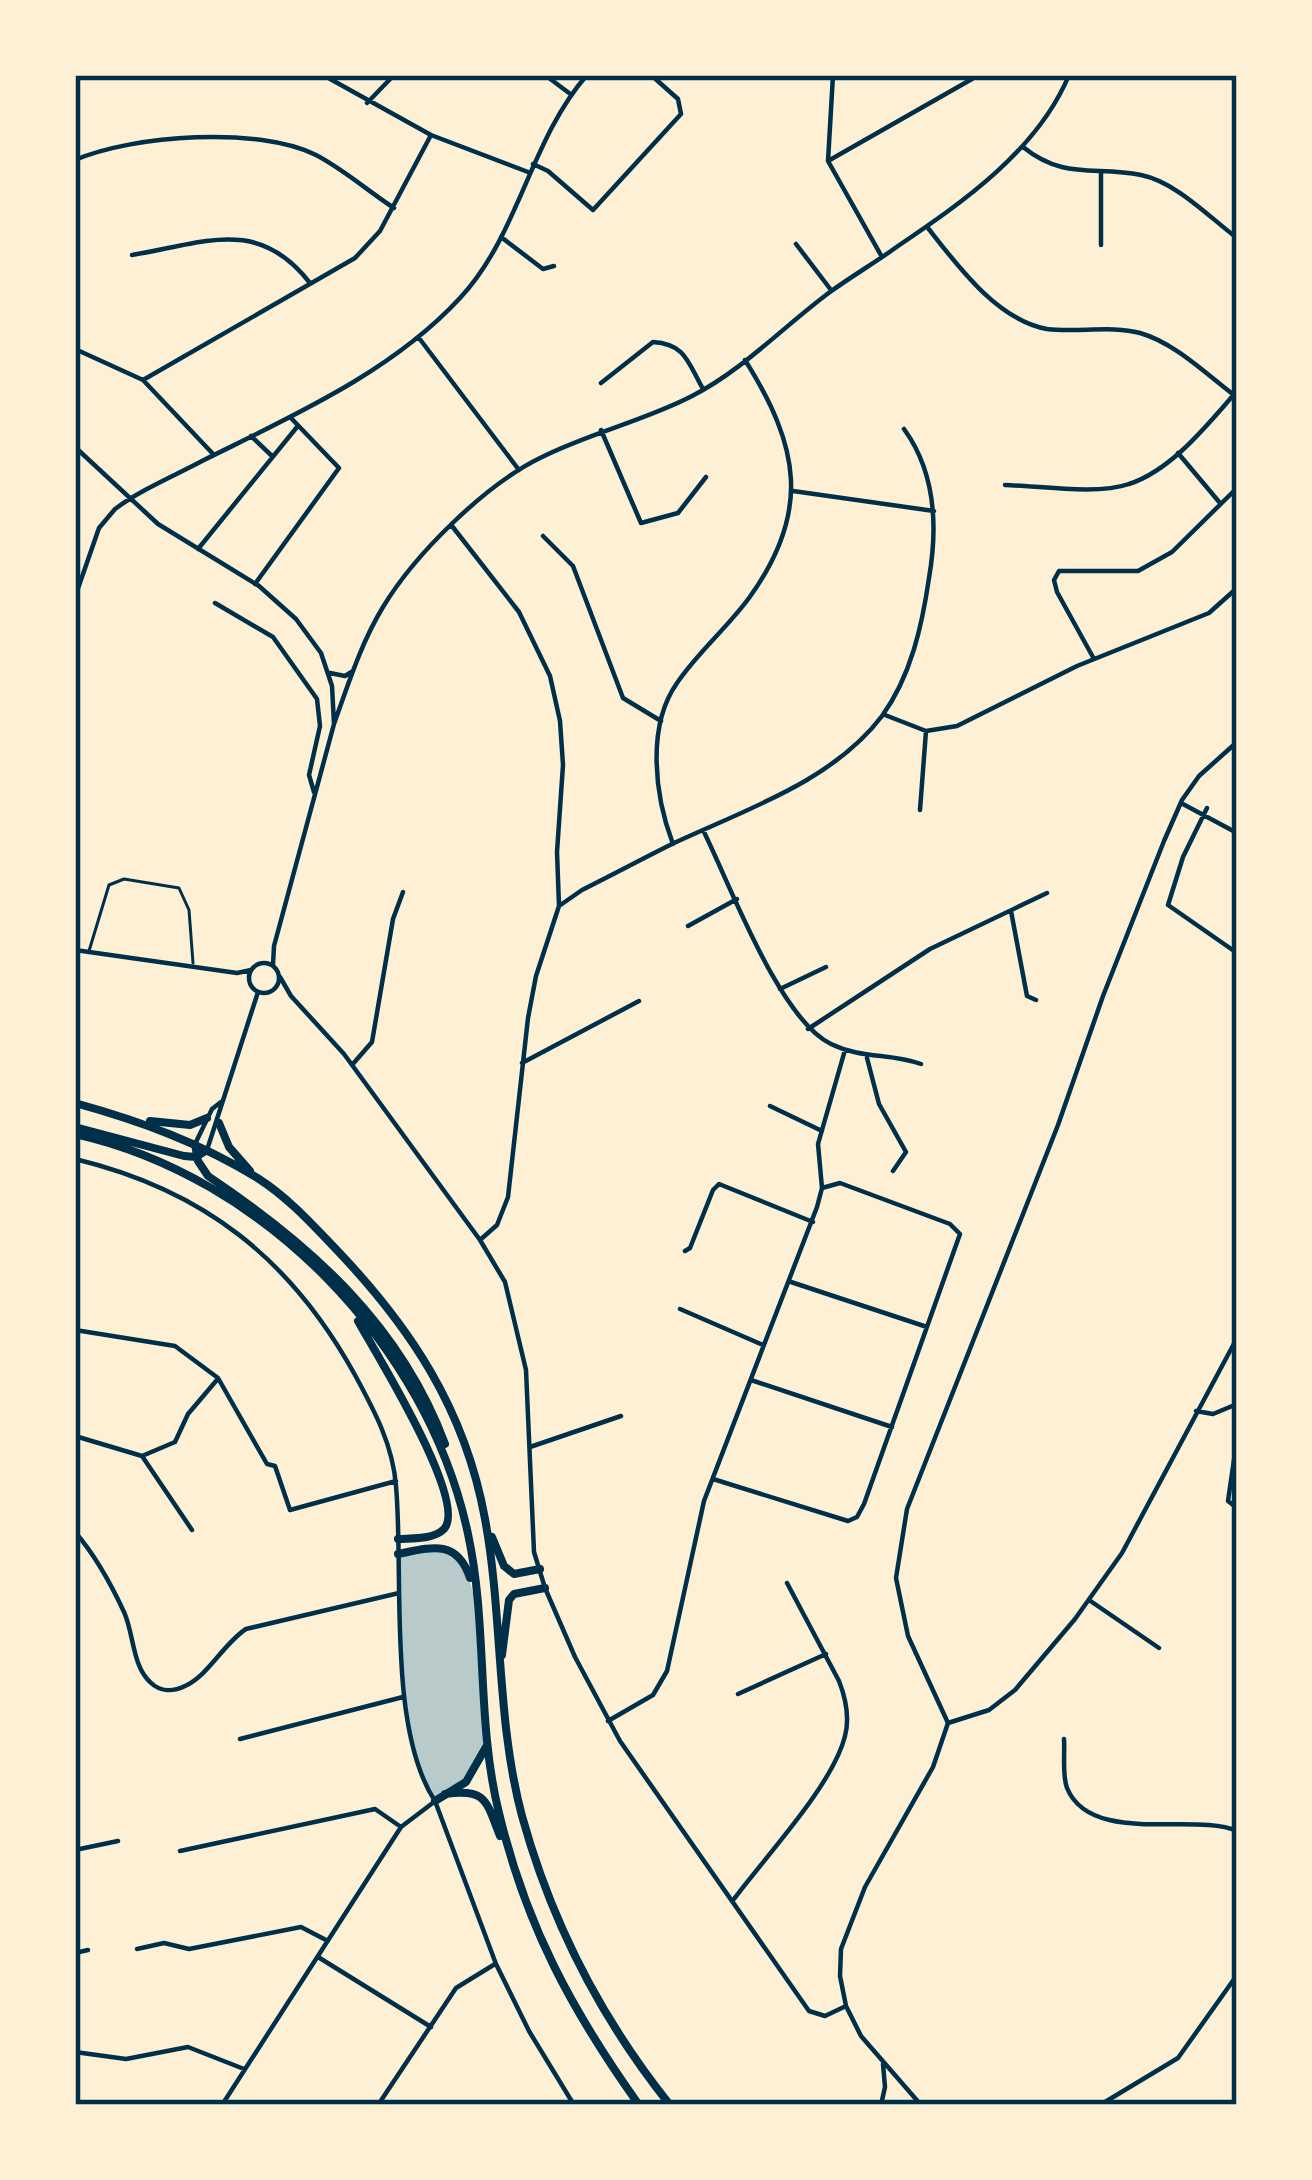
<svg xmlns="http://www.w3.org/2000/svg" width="1312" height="2180" font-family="'Sofia Sans Condensed',sans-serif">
<rect width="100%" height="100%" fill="#fdf0d5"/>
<path fill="#b9caca" d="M416,1551L453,1552L468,1575L475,1600L485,1746L465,1780L435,1799C396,1739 402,1626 399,1555Z"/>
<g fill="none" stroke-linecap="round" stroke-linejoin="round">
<path stroke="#003049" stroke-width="3" d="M89,951L109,885L124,879L179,888L189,910L193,963"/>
<path stroke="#003049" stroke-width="4.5" d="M323,75L431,135L528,172
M545,75L569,93
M833,75L828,161L882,257
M128,77L141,75
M367,103L394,75
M1023,147C1064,180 1094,166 1141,175C1176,182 1209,217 1237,238
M75,160C133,135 258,126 316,155C343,169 368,191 394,208
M828,161L972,79
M533,164L548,171L593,210L681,114L678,99L651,75
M1101,172V245
M928,228C957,265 997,320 1047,329C1077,333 1111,325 1140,333C1175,343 1206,374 1234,395
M501,237L543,269L554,266
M796,244L831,290
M132,255C204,243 258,216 310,283
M419,338L519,470
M75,349L143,380L214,455
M143,380L355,258L380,231L431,135
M601,383L653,342C686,344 688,363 703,389
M601,430L641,523L678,513L706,477
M251,436L272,456
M75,447L158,524L259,586L296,619L321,653L332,686L334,724L274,946L273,965
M1178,453L1220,503
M1005,485C1039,486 1098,495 1129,484C1172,470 1208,424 1237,391
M793,491L934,511
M452,526L519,612L550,676L560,721L563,765L557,852L559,906L536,976L528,1018L508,1197L497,1225L480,1240
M543,536L573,566L623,698L661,721
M198,549L297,427
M255,584L339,468L290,417
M75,597L99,528L115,509C142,489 174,476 204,460C292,416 392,372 460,298C519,235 530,140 587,75
M215,603L273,637L317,699L320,726L309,775L314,792
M1094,659L1057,592L1054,580L1059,571H1138L1172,552L1237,488
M330,673L345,676L353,671
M885,715L926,731L957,726L1077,666L1209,613L1237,588
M334,724C348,685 361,643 383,607C415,554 485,485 540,458C589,433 644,421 692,396C743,370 784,326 830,292C852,276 876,262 898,246C963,202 1038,150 1069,75
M1181,803L1237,833
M1207,808L1183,857L1168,905L1237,953
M920,810L926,731
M703,830C730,884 779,1019 831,1044C862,1059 890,1053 921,1064
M673,844C655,797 646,727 677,683C698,652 727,628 749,598C812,511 799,446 745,360
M559,906L582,890C612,875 642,859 672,844C744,810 832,782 882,716C911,676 922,626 929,578C938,526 936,473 904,429
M1011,911L1027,996L1036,1000
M688,926L737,899
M75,950L237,973L251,970
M249 978a15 15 0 1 1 30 0a15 15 0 1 1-30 0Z
M280,977L291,996L344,1054L480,1240L505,1282L526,1370L534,1552L545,1588L575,1657L620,1741L809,2011L825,2016L846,2006
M780,989L826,967
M808,1029L930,949L1047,893
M867,1058L879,1104L906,1152L893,1171
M522,1063L639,1001
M352,1065L372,1042L393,919L403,892
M770,1106L822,1131
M196,1142L212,1109L221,1102
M207,1150L258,992
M75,1159C204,1190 291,1259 355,1375C374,1410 393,1445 396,1486C404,1574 387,1728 435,1801L496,1964L529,2031L574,2105
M685,1251L690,1248L713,1190L719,1184L813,1222
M791,1282L927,1327
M680,1309L763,1345
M75,1330L175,1346L218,1378L267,1464L275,1466L290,1510L396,1481
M751,1380L892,1427
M1196,1411L1213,1414L1237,1404
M75,1436L142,1456L175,1442L188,1414L216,1381
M1237,1439L1228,1501L1237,1508
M530,1447L621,1416
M142,1456L192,1530
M713,1479L848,1521L857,1517L864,1504L960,1234L950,1224L840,1183L822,1188
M75,1488V1498
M75,1532C95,1555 111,1584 124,1612C134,1634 132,1665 150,1682C160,1692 173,1692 185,1686C209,1675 223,1644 246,1629L399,1593
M1089,1600L1159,1648
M738,1694L826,1654
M608,1721L653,1695L667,1671L704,1501L817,1207L822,1188L818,1144L845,1050
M948,1723L908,1636L896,1578L907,1509L1058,1125L1103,996L1164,841L1182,800L1199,776L1237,742
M948,1723L989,1710L1015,1690L1075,1619L1122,1553L1237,1338
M240,1739L403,1697
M1064,1739C1065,1753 1062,1775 1067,1788C1091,1846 1195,1812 1237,1831
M75,1850L118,1841
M180,1851L375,1809L401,1827
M734,1899C765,1857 833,1785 845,1736C850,1717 846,1699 839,1681L787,1583
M137,1949L164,1943L189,1949L301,1927L326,1940
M75,1953L88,1950
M318,1957L431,2027
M75,2052L126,2059L188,2047L244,2069
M222,2105L401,1827L434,1802
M378,2105L456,1988L495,1964
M881,2105L885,2087L883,2064
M921,2105L861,2036L846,2006L840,1976L841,1949L865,1887L933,1767L948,1723
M1100,2105L1178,2058L1237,1975"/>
<path stroke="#003049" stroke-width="8" d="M75,1103C140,1121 201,1143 259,1179C287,1197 310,1222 333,1246C409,1325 465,1408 485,1519C503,1616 496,1719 522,1816C551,1921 602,2020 670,2105
M150,1121L190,1125L207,1118
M219,1123L229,1147L250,1171
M75,1127L184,1156L196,1157L207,1150
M75,1134C264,1176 428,1345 468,1534C488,1626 476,1721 499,1813C526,1926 572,2011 639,2105
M195,1144L198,1161L208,1176C311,1245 401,1325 445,1444
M358,1321C375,1352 469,1502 444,1529C433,1540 412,1538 398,1539
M492,1537L504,1566L514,1574L540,1569
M398,1554C432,1547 457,1539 470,1578
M502,1655L509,1600L514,1594L545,1588
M445,1794C487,1788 486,1801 500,1836
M435,1801L466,1782L486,1747"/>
</g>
<rect width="1312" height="2180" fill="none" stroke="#fdf0d5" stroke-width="156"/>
<rect x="78" y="78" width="1156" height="2024" fill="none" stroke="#003049" stroke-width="4.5"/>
</svg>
